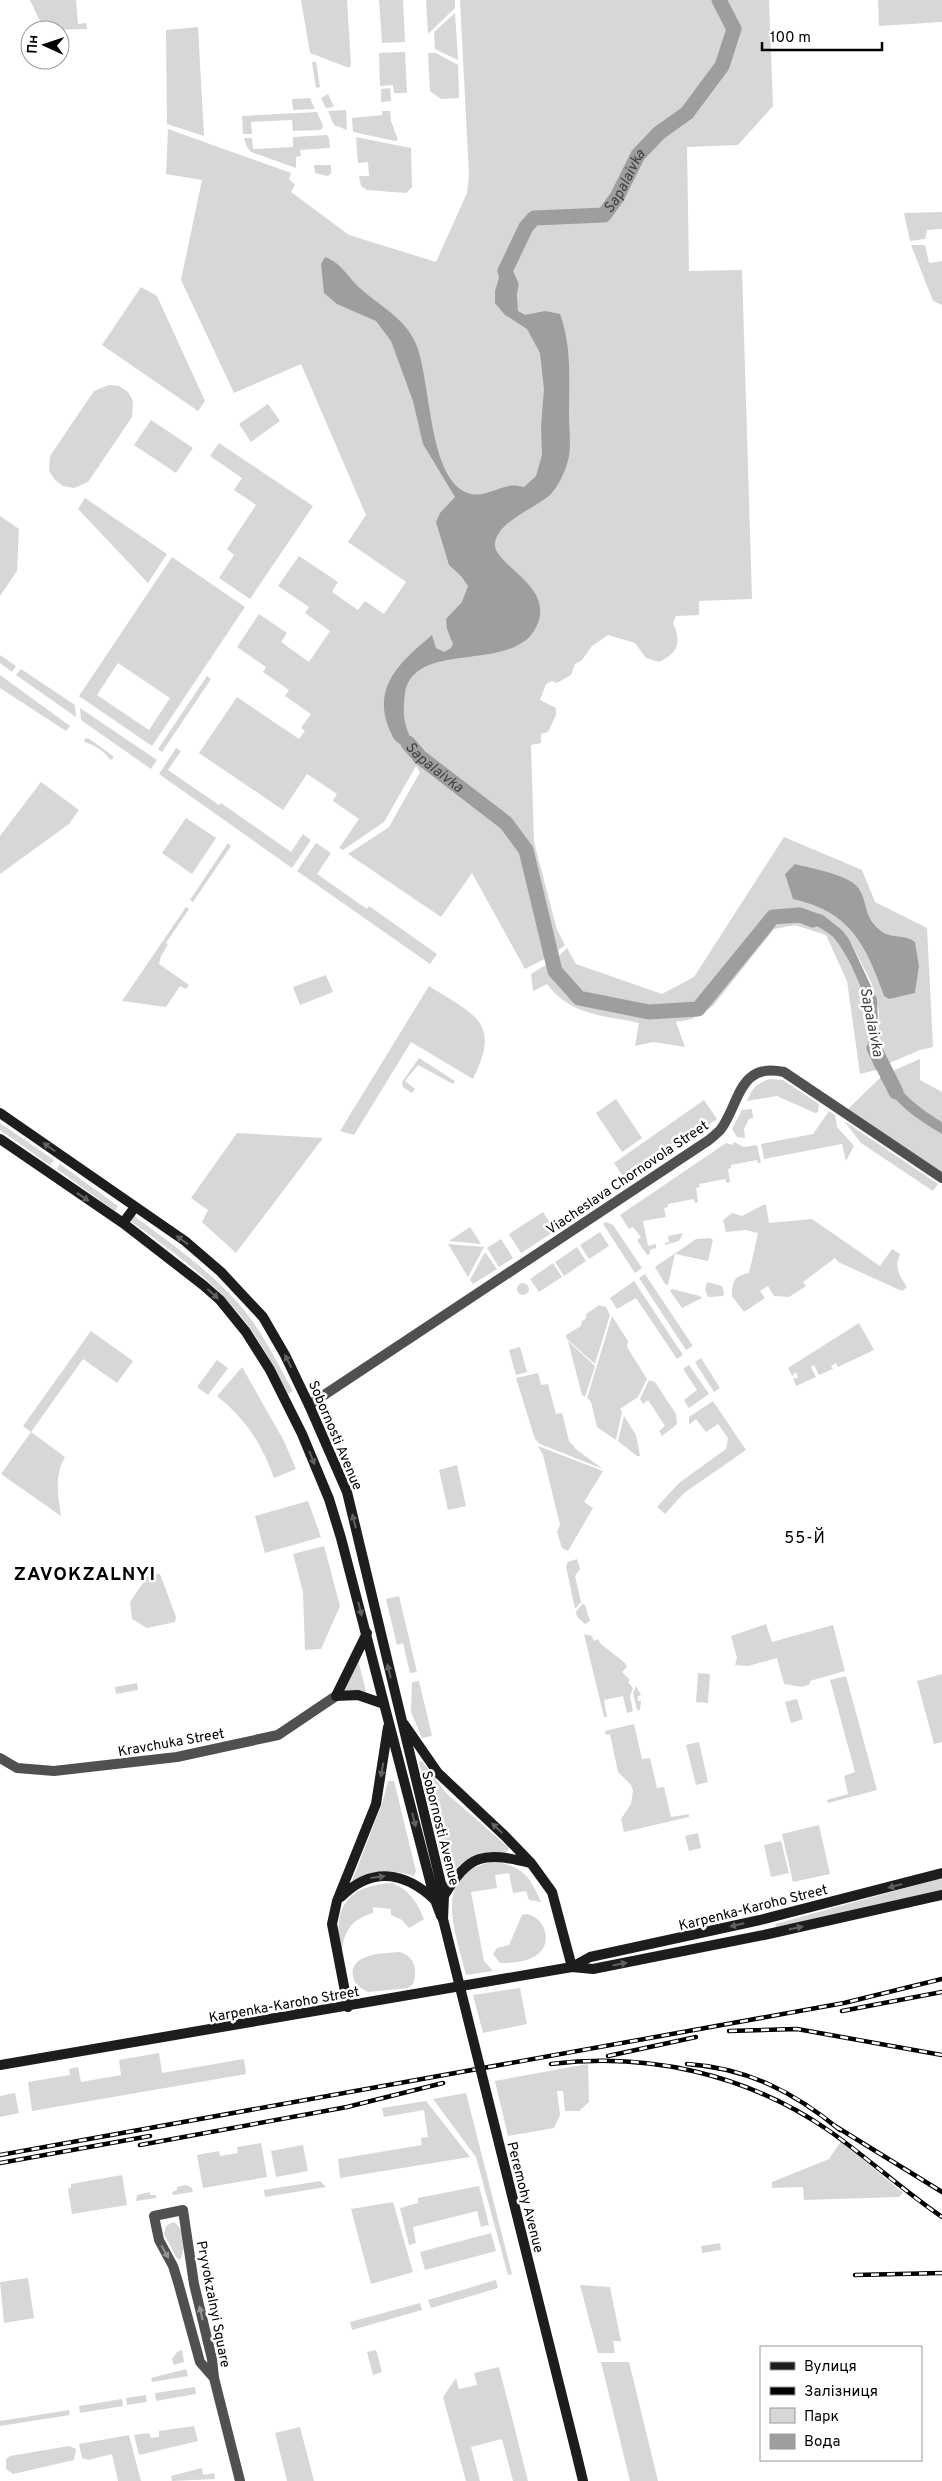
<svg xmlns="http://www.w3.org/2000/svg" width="942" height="2481" font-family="Overpass,sans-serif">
<rect width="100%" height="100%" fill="#fff"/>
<path fill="#d7d7d7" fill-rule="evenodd" d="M30,0H76L78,24L86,23L87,29L44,30Z
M301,0H347L351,64L349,68L310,53Z
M379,0H403L405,42L382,43Z
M426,0H455V8L428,34Z
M460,0H769L773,106L738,145L687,147L689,271L742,270L752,599L699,601V615L676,616L673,623C682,642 678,653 659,662L646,658L635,643L608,635L592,646L582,660L575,664L571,675L557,683L552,681L546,684L540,700L556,708V715L548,732L541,734V743L531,745L534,842L557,930L565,945L554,954L525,969L472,873L441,917L348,854L389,827L420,772L416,766L384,822L343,850L339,848L359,819L333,801L337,794L307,774L283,810L199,753L237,697L299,739L305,731L301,728L311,714L285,696L289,690L263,672L266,667L237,647L259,614L287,633L281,642L309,662L330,631L305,613L309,607L278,586L299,556L338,582L332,592L358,610L365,601L384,614L406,582L348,542L366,515L301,364L234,393L181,280L202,180L166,174L168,129L291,173L289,179L295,185L291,192L349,235L436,262L467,193L469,175Z
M878,0H942V22L879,26Z
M455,13L458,60L435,49L434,32Z
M198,27L204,136L167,124L166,30Z
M405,52L407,93H394L393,85L380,86L379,53Z
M428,53H436L458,65L459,98L441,99L430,91Z
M312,62H316L320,87L316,88Z
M390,88L391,101L381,102V89Z
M328,94L334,107L326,108L321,98Z
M310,98L315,109L293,110L292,99Z
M346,110L347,130L334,125L328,111Z
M382,111H390L391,121L398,140L395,141L353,132L352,118L382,115Z
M317,112L323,126L321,130L293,131L292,120L251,122L252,134H243L242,116Z
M327,135L329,138L330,148L300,150L301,156L296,157V168L251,152L247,147L244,138H252L253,149L293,147V137Z
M356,137L411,148L412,187L406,193L367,190L361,186L359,176H369L368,162L358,163Z
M314,165H331V174L327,176L315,173Z
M942,212V229L927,230L925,239L910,241L904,213Z
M911,245H925L929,263L942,261V305L933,301Z
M141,287L157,296L205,401L198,411L102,345Z
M109,385L119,386L128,392L133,401L132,417L88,482L74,488L63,486L55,480L49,471L50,456L94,391Z
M268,404L280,421L251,442L239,424Z
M151,420L193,448L176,473L134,445Z
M219,443L313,506L250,599L219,578L234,555L227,549L256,505L234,490L242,478L210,456Z
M85,498L167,554L148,583L78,509Z
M0,516L19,529L17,571L0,596Z
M172,557L245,607L152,746L79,696ZM118,663L170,698L149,730L97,695Z
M0,655L16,666L12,672L0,663Z
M21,669L75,705L76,717L16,675Z
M0,675L70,726L66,731L0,688Z
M207,676L211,679L162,752L158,749Z
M80,708L157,760L151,769L81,720Z
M88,738L113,756V759L110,760C106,752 93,744 84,742L85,739Z
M176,748L181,751L168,770L219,805L221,803L291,852L303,834L311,840L292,868L159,774Z
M41,782L79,810L69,824L0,874V836Z
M186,818L216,838L192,874L162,853Z
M784,837L862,870L875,902L927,928L933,1047L920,1050L885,1065L879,1044V1011L872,984L849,939L842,930L823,915L797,907L795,919C809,922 823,927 833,937C846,951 865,991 867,1010C868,1032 865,1049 876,1070L860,1074L847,981L826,935L795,925L774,929L713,1006L692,1019L676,1022L685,1047L653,1042L635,1046L639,1023C603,1015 571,1016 547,984L533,991L531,974L556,959L567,948L576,964L662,994L694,977ZM795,864L842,878L860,890C864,909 872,931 893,936C901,939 908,936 915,942L919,966L915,993L884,996C865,943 850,912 793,899Z
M228,843L231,846L193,902L190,900Z
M316,843L331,853L317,874L367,909L369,906L437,954L430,964L297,871Z
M186,907L189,909L166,943L168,944L161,956L159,964L189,985L186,989L180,986L166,1007L122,1001Z
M326,975L333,992L300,1005L293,987Z
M429,986C474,1015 502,1021 473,1079L411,1042L354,1135L340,1131Z
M419,1058L455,1081L453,1084L418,1065L405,1081L415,1089L412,1093L403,1087L402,1082Z
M920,1059V1080L942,1092V1122C920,1108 902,1096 890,1072Z
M880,1078C898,1107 914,1117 942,1134V1172L848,1109Z
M770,1079L783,1080L819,1104L818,1112L815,1113L777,1096L747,1101C752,1088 757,1083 770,1079Z
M616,1099L642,1138L622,1152L596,1113Z
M704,1100L717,1119L627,1182L614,1163Z
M752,1109L753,1118L749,1119L744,1129L745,1138L737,1137L732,1129L742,1110Z
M829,1111L835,1115L837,1127L854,1146L846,1161L842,1144L764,1159L761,1144L813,1134Z
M844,1121L938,1184L933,1191L861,1143Z
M0,1123L54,1160L50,1165L0,1130Z
M237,1133L323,1138L236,1253L202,1222L208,1210L191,1198Z
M734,1142L744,1147L757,1145L761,1163H758L757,1160L731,1165V1168L728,1169L730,1182L727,1183L725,1179L699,1184L700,1187L696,1188L698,1202L695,1203L694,1199L668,1204V1207L664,1208L666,1217L643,1221L648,1246L656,1244V1248L650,1250V1254L647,1255L637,1240L641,1237L633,1227L629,1229L620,1215L726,1143L732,1145Z
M60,1164L118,1206L115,1211L57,1169Z
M763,1205H766L769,1223L812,1219L880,1266L892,1249L900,1254C894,1268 899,1275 907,1287L902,1291L838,1262L835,1258L803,1282L806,1286L789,1297L774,1296L768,1286L760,1291L765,1298L744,1312L732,1296C732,1281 734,1276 749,1273L758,1233L746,1230L726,1232L723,1220L732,1213L742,1216Z
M543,1212L555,1231L521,1253L509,1234Z
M133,1215C175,1247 222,1278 253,1322C268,1343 280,1368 293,1391L288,1394C275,1371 263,1345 247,1324C215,1281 172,1251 129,1220Z
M606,1222L613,1225L642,1268L635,1273L603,1224Z
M470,1227L481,1244L449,1241Z
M600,1232L609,1246L589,1259L580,1245Z
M683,1233L679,1241L665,1245V1243L669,1242L668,1236Z
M710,1238L713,1240L708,1261L675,1254L668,1285L665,1284L655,1267L696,1239Z
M501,1239L513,1258L499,1267L487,1248Z
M448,1244L484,1247L468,1277Z
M577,1247L586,1261L564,1276L555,1262Z
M485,1252L497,1269L473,1284L470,1280Z
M553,1263L562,1277L539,1292L530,1279Z
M645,1274L693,1346L686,1350L639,1278Z
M634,1281L683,1355L677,1359L636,1298L617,1309L610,1298Z
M707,1282L722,1286L724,1293L723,1296L708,1297L705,1290Z
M517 1289a6 6 0 1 1 12 0a6 6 0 1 1-12 0Z
M672,1289L700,1296L702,1298L682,1308L670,1291Z
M599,1305L606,1307L610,1315L595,1364L567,1339L566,1335L581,1326L582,1320L584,1321L587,1316L585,1315Z
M612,1316L628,1341L627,1347L647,1379L638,1397L620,1409L622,1412L616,1440L597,1427L591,1402L587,1398Z
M859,1323L874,1350L838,1367L836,1363L831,1366L833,1369L819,1375L814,1365L811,1367L816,1377L796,1386L793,1378H798L796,1372L792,1376L788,1368Z
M91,1331L133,1361L117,1383L83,1359L31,1432L65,1457C54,1476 58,1495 61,1516L1,1474L31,1432L23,1426Z
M568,1341L595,1366L585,1397L582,1395Z
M520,1347L527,1372L516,1375L509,1350Z
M701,1358L720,1388L714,1392L695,1362Z
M217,1360L228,1368L208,1395L197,1387Z
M689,1365L709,1394L689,1408L684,1400L697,1390L683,1369Z
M242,1367L284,1441L296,1469L274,1478C262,1444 245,1418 217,1396Z
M538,1373L541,1385L548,1384L556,1414L562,1413L569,1441L577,1450L603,1469L540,1444L535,1439L516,1378Z
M649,1380L655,1382L676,1414L677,1424L662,1436L659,1431L665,1426L648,1400L643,1404L640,1399Z
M713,1401L746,1450L684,1493L665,1514L657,1507L679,1483L726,1449L728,1438L718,1424L706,1432L696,1419L689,1425V1417Z
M624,1416L636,1435L640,1456H637L618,1441Z
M538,1446L603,1471L584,1502L593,1508L568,1551L562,1548L557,1532L560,1525L543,1455Z
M457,1465L466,1506L448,1510L439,1470Z
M308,1501L321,1537L265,1553L255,1516Z
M324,1546L340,1606L321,1649L305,1650L303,1592L293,1554Z
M577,1559L580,1569L575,1576L581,1602L575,1609L566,1566L568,1562Z
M149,1574H160L176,1617L175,1622L147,1628L132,1619L130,1602Z
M399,1596L417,1672L410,1673L403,1643L397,1645L386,1599Z
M582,1604L585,1605L590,1621L585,1624L577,1617L576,1612Z
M766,1624L772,1642L833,1625L845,1671L810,1681V1684L802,1687L784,1684L777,1658L748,1666L735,1665L737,1658L731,1636Z
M584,1634L592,1636L594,1641L598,1639L601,1644L625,1663L627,1667L622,1672L630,1680L628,1682L633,1688L630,1696L633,1711L627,1713L623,1696L604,1700L607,1717H604Z
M358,1660L366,1691L365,1693L344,1691Z
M698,1673L710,1674L708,1703L696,1702Z
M942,1674V1742L934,1744L917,1681Z
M846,1676L877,1790L828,1803L827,1800L848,1794L844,1776L855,1772L830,1680Z
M419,1681L432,1736L422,1738L411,1712L412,1682Z
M137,1683L138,1690L116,1694L115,1687Z
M636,1686L641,1695L638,1696V1701H641L640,1710H637L633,1693Z
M797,1699L803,1719L791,1723L785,1702Z
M634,1724L642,1759L650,1758L657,1788L664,1787L671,1817L689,1814V1817L624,1832L621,1819L631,1804L633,1791L631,1785L618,1772L610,1734L606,1735L605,1731Z
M699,1742L708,1782L696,1785L686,1745Z
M422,1761L446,1793L509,1848L506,1853C482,1851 465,1856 450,1876L445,1873L419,1762Z
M388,1781H394L416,1871L414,1876C390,1869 374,1871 352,1881L382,1804Z
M819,1825L830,1874L793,1882L782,1834Z
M698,1833L701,1848L689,1851L685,1836Z
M781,1841L789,1873L771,1877L764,1845Z
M495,1861C524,1868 529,1875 541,1902L529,1900L526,1891L513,1893L509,1873L495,1875L497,1888L471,1892L484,1961L493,1971L466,1975C455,1929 430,1874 495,1861Z
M942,1878V1892L776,1927L775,1924Z
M393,1883C410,1891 417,1902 424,1919L409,1928L402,1920L391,1915V1909L373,1907V1913C347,1921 344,1933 341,1958C333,1912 341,1886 393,1883Z
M527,1914C545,1918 553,1942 538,1954C528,1962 513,1963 500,1963L493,1954L497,1948L509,1945L522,1915Z
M400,1952C415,1957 418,1970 413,1984L408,1988L368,1992L356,1985C341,1955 379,1953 400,1952Z
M520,1988L527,2024L483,2033L473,1995Z
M159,2053L162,2073L244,2059L246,2074L32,2111L28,2082L70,2075L69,2069L78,2067L81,2082L121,2075L119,2060Z
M588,2064L589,2102L579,2111H565L563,2091H557L560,2115L554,2128L508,2136L495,2081Z
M15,2093L19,2113L0,2117V2096Z
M466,2093L512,2274L508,2275L476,2157L433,2099Z
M426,2101L470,2157L340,2178L338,2159L422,2145L421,2138L428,2137L424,2110L384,2117L382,2108Z
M841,2141L903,2193L899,2197L804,2200L803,2187L772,2188V2182L829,2159Z
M261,2143L267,2177L203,2188L197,2155L219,2151L220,2156L238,2153L237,2147Z
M303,2145L308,2171L276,2177L271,2151Z
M122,2175L127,2205L72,2214L68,2189L71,2188V2184Z
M320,2181L326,2187L265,2197L264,2190Z
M186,2185L192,2188L193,2192L173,2195L172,2192L177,2190V2187Z
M479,2186L489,2225L481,2227L477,2211L413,2227L416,2243L409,2245L400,2208L418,2203V2198Z
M150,2192V2195H156V2198L136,2201L137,2195Z
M393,2202L413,2272L371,2284L351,2209Z
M173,2222C185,2227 186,2250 180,2260L176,2257L164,2234L166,2226Z
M491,2233L496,2251L425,2270L420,2252Z
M720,2243L721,2250L702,2253L701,2246Z
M28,2278L34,2318L4,2323L0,2282Z
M496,2280L498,2288L431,2308L428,2300Z
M580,2285L610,2287L621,2341H613L615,2353H598Z
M420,2303L422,2310L352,2330L350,2322Z
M182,2350L184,2362L174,2365L172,2359L177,2352Z
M376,2350L382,2372L373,2375L367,2352Z
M601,2362H629L658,2481H630Z
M499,2367L528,2481H513L502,2439L471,2447L480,2481H466L443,2397L456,2378L459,2389L477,2385L474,2373Z
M186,2369L188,2376L152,2382L151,2378Z
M195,2387L196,2394L156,2401L155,2393Z
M146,2395L147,2402L127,2405L126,2398Z
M122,2399L123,2406L80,2413L79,2406Z
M69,2410L70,2415L0,2426V2421Z
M194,2426L198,2441L139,2455L134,2435L149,2433L151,2438L159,2437V2431Z
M300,2427L314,2481H287L275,2433Z
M129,2435L141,2481H118L112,2454L88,2460L82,2458L79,2444Z
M69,2446L76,2449L74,2460L13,2474L6,2469V2459L10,2456Z
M202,2468L203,2475L214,2473L215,2479L172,2481L171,2476Z"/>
<path fill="#9e9e9e" d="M325,257C342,263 348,278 361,289C381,307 405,318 416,344C431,380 428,474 465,492C481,499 494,489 509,486C514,485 519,486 524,487L536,476L542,455L541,426L544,389L540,353L527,329L504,314L495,303V291L501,271L510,273L516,283L518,311L525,315L545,311L560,314C572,347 569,380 569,415C569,428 571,443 569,456C567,468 559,485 551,494C536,508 498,521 495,543C492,566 561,587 534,631C508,672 414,640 405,693C401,723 407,731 420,757L414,761C412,757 409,751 406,748C400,743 395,743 392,735C369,689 399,663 432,635L436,648L444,652L451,648L453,644L447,629L446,619L462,602L468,586L461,576L449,565L436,522L440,513L455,497L423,444L413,401L391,341L376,321L337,304L324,293L321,264Z
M795,864C810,868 851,875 859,889C868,903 863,916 880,930C890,939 906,934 915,942L919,966L915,993L889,999L884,996C865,943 850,912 793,899L785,874Z
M797,907L823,915L842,930L849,939L877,999L879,1044L885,1065L876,1070C865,1049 868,1032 867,1010C865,991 846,951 833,937C822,927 809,922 795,919Z
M890,1072C902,1096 920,1108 942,1122V1134C914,1117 898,1107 880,1078Z"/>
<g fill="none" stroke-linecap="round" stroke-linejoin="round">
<g stroke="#9e9e9e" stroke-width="15">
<path id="s1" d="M510,290L511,285L505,271L526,227L534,218L604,215L617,197L638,155L659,133L687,113L722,66L734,29L719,0"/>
<path id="s2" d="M408,743L420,757L506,823L526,850L555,971L579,998L649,1012L698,1009L773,917L800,915L813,920"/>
<path d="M874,1048L896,1092"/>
</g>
<path stroke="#505050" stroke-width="10" d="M309,1405L709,1140C712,1137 718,1133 721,1129C740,1103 738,1062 784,1072L942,1178
M0,1758L17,1768L54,1771L177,1757L278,1735L336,1696
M214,2378L200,2362L178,2282L173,2266L159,2240L154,2216L183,2210L194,2284L212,2359L214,2378L240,2481"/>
<path stroke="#1d1d1d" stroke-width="10" d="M0,1113L185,1241L221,1272L263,1317L285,1355L309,1405L347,1492L444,1896L443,1919
M0,1139L123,1223L203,1285L220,1300L246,1332L270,1370L302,1434L329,1499L341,1538L435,1900L441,1916
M123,1223L135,1207
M367,1633L336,1696L358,1695L384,1704
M404,1724L438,1773L505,1836L531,1863L552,1892L572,1967
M444,1896C469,1854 483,1851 530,1863
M341,1897C372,1866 405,1872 435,1900
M572,1967L590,1957L760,1920L942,1873
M348,2007L332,1924L337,1901L376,1804L388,1727
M0,2065L572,1967L593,1969L764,1935L942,1895
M576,2452L583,2481"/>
<g stroke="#000" stroke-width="4.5">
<path id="rail" d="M842,2011L942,1992
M729,2031L797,2029L942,2055
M608,2056L696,2037
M551,2064C648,2052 746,2074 828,2130C867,2157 902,2190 942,2217
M687,2064C747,2068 794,2092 840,2130
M835,2126L942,2192
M140,2145L347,2107L443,2083
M0,2155L844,2003L942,1979
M0,2163L150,2136
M855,2275L942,2273"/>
</g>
<use href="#rail" stroke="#fff" stroke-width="2.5" stroke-dasharray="8" stroke-linecap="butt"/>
<path stroke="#1d1d1d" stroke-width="10" d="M443,1919L576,2452"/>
</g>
<defs><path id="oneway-solid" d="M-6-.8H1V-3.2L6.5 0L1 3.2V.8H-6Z" transform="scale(1.25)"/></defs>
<g fill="#616161">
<use href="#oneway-solid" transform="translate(49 1147) rotate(-145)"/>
<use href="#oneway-solid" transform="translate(83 1197) rotate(34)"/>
<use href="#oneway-solid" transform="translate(182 1240) rotate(-144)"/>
<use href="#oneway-solid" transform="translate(213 1294) rotate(42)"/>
<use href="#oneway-solid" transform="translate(288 1361) rotate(-117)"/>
<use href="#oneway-solid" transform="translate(312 1458) rotate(68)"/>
<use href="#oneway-solid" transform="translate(354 1521) rotate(-104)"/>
<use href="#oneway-solid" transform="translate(360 1609) rotate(76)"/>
<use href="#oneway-solid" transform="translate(389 1671) rotate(-104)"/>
<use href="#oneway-solid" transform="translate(382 1770) rotate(100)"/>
<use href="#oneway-solid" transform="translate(414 1820) rotate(76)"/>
<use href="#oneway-solid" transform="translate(497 1828) rotate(-137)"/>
<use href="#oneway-solid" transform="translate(378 1877) rotate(-7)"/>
<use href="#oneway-solid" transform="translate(895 1886) rotate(165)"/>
<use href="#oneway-solid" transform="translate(737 1925) rotate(167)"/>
<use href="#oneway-solid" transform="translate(796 1928) rotate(-12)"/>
<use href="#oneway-solid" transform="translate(620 1964) rotate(-11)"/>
</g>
<g fill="#969696">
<use href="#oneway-solid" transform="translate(165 2252) rotate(61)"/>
<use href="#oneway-solid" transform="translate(201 2313) rotate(-103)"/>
</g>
<g text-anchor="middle" stroke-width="5" stroke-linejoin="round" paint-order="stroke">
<g font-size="14" fill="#000" stroke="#fff">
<text transform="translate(627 1177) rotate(-34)" y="5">Viacheslava Chornovola Street</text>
<text transform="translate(336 1435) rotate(67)" y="5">Sobornosti Avenue</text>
<text transform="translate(171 1742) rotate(-10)" y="5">Kravchuka Street</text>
<text transform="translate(441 1828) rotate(76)" y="5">Sobornosti Avenue</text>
<text transform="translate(753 1907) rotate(-14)" y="5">Karpenka-Karoho Street</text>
<text transform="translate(284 2004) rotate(-10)" y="5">Karpenka-Karoho Street</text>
<text transform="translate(526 2197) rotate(76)" y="5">Peremohy Avenue</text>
<text transform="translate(214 2304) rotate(79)" y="5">Pryvokzalnyi Square</text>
</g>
<g font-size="15" font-style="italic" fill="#3f3f3f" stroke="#fff">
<text dy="5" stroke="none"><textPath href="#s1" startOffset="191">Sapalaivka</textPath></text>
<text dy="5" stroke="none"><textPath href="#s2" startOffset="36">Sapalaivka</textPath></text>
<text transform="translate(872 1022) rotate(79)" y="5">Sapalaivka</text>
</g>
<g font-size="16" letter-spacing="1" fill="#000" stroke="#fff">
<text x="805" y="1543">55-Й</text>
</g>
<g font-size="19" font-weight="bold" letter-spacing="1" fill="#000" stroke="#fff">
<text x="85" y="1580">ZAVOKZALNYI</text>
</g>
</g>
<rect x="760" y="2346" width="162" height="115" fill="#ffffff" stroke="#999999"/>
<rect x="770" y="2362" width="25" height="8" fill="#1d1d1d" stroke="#999999"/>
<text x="804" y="2371" font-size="15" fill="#000000">Вулиця</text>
<rect x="770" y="2387" width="25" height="8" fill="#000000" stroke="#999999"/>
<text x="804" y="2396" font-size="15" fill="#000000">Залізниця</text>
<rect x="770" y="2408" width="25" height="15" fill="#d7d7d7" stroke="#999999"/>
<text x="804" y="2421" font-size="15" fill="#000000">Парк</text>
<rect x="770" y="2434" width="25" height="15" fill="#9e9e9e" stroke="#999999"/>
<text x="804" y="2446" font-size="15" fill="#000000">Вода</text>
<g transform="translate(45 45) rotate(273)"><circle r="24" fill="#ffffff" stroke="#999999"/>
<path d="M0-4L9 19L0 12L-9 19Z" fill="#000000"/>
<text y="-8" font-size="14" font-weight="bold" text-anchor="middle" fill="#000000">Пн</text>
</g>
<path d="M762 42v8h120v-8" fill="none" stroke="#000000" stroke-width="2.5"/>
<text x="770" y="42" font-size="15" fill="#000000" stroke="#ffffff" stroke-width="4" paint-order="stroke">100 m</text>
</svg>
